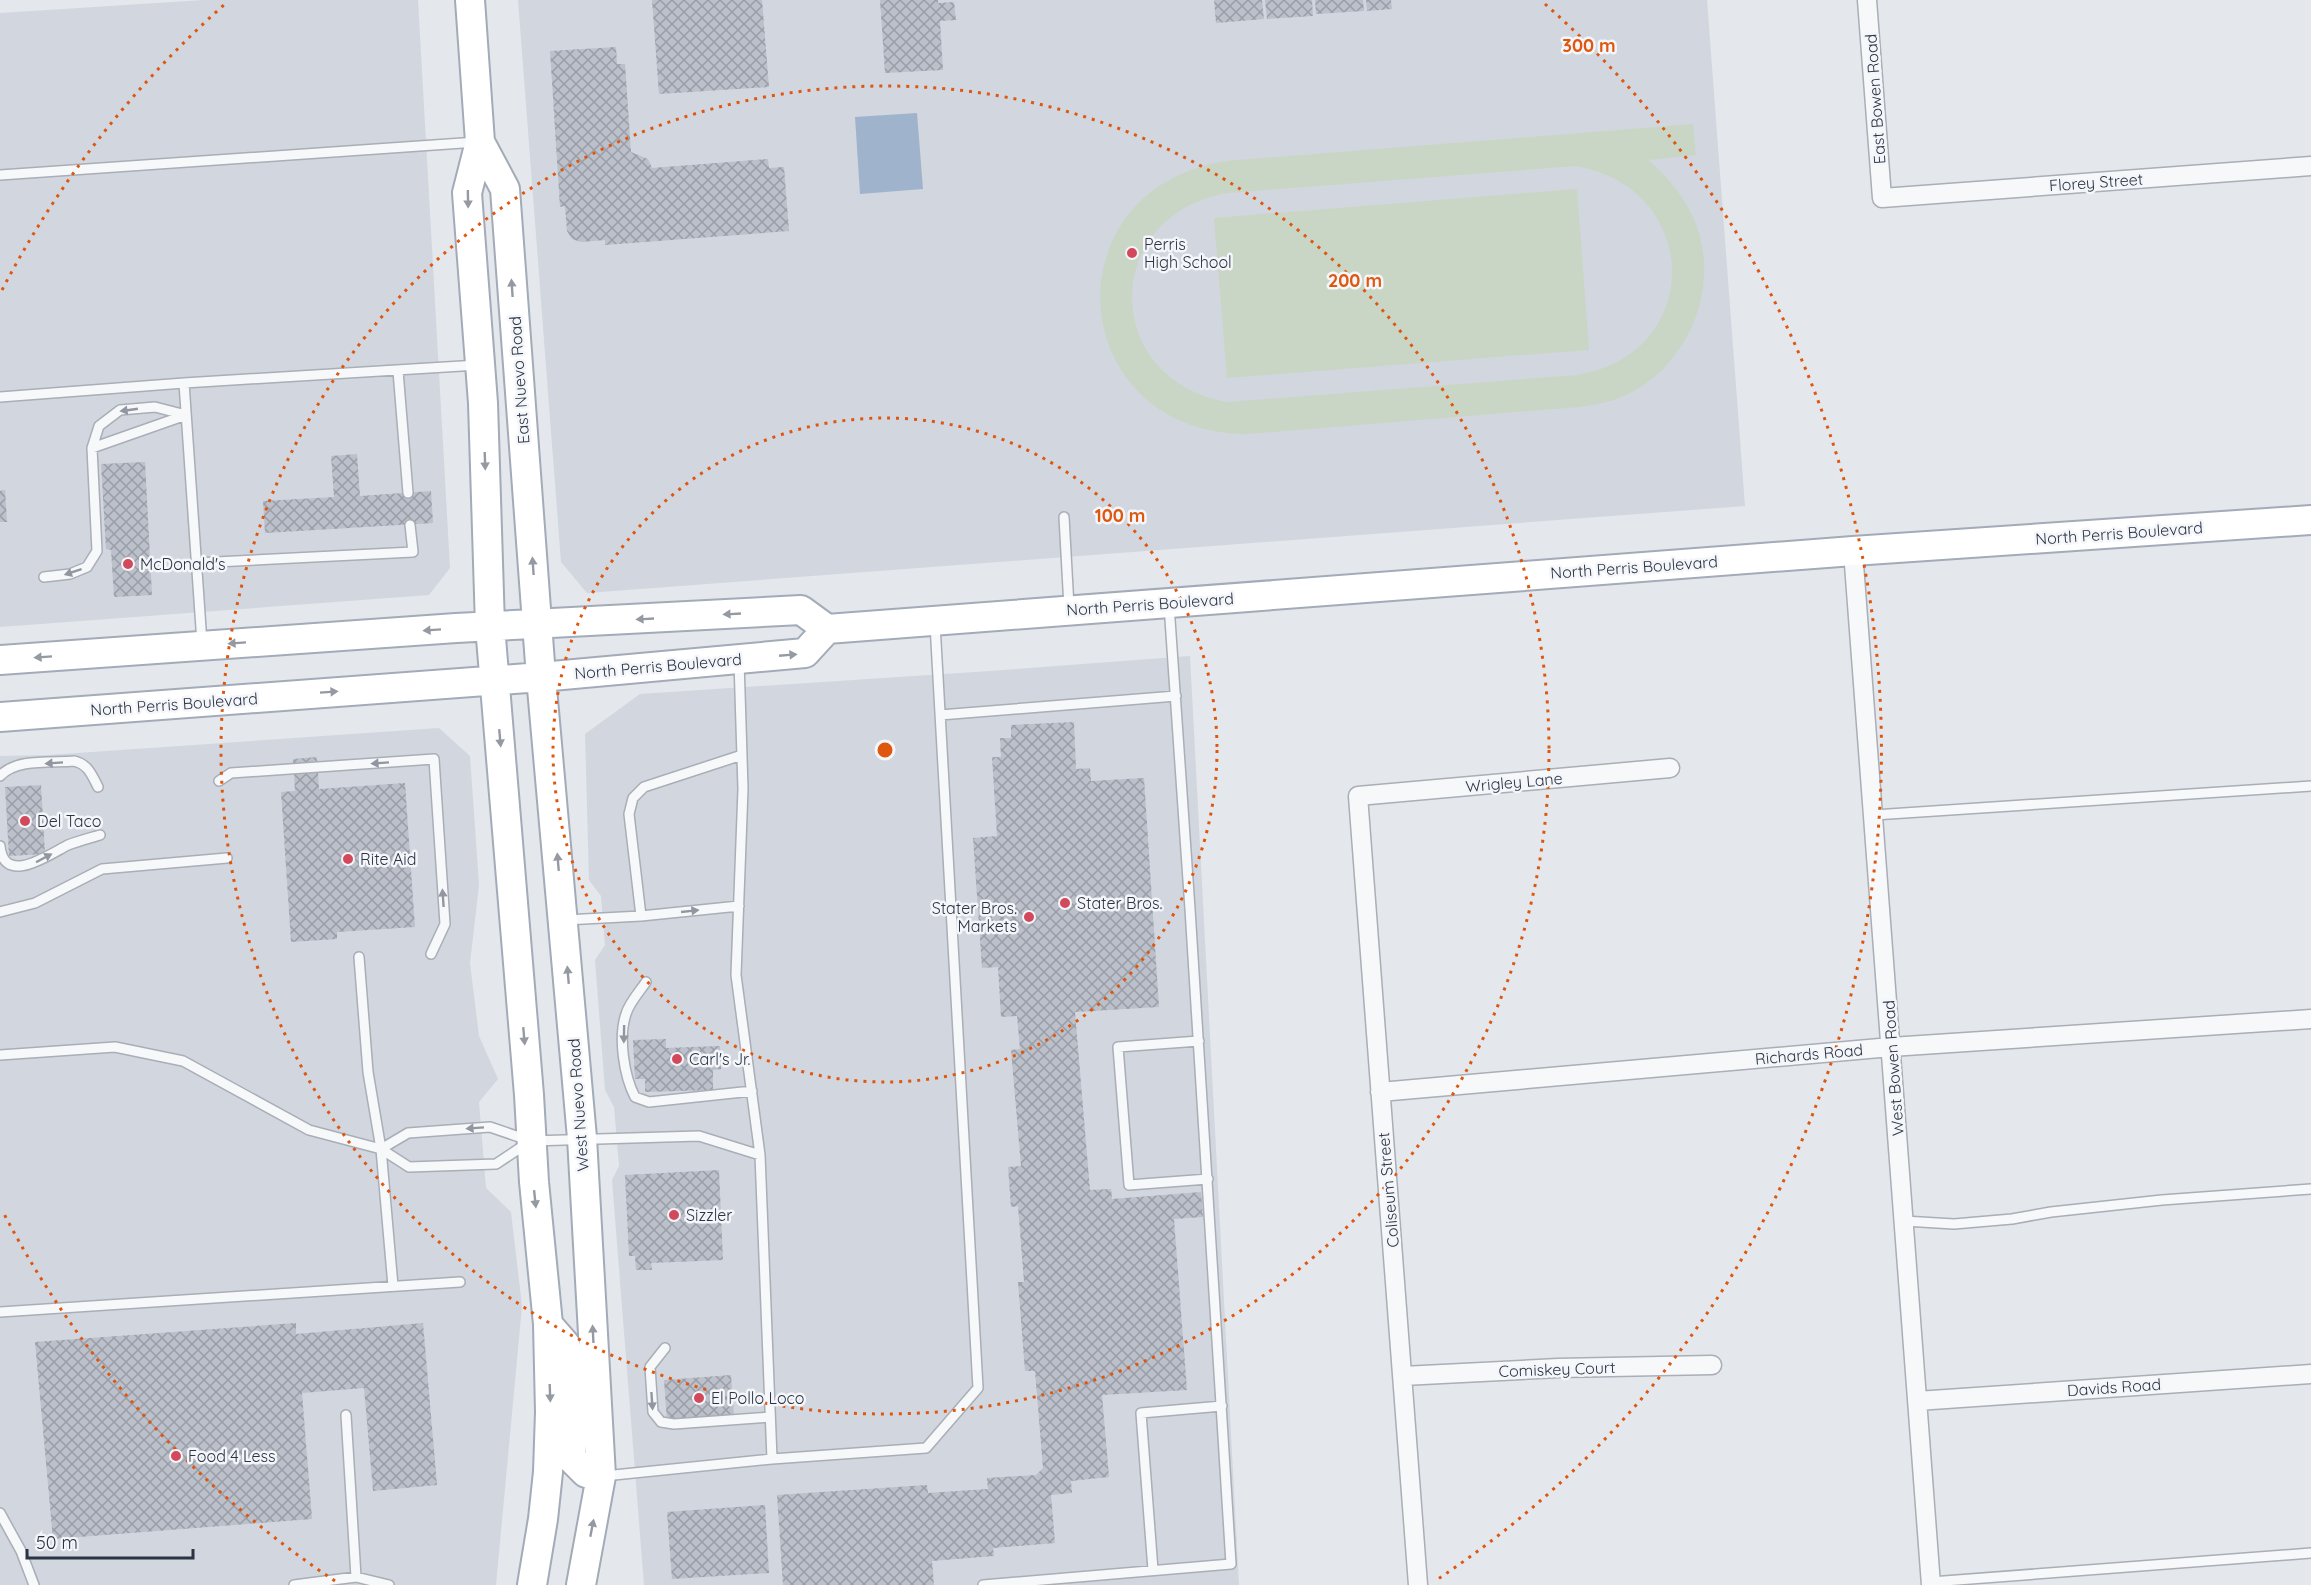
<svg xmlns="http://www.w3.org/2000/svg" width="2311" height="1585" font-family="Quicksand,sans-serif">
<defs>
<pattern id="building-cross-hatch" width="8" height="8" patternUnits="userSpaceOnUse" patternTransform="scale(1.5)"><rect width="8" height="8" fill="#bbc0ca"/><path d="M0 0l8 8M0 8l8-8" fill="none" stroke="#989da6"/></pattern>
</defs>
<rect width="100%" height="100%" fill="#e4e7ec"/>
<path fill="#d2d6de" d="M204,0H418L450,568L429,595L0,627V13Z
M518,0H1707L1745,506L587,593L561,562Z
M1190,656L1239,1585H644L612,1180L619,1166L614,1107L605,1090L595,960L605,945L601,896L589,880L585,734L640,694L990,671Z
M439,728L470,756L479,885L470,963L479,1036L498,1079L479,1102L486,1188L511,1212L522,1306L496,1585H0V756L48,755Z"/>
<path fill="#c9d6c5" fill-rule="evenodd" d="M1693,124L1696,155L1648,160C1667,176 1682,194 1693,217C1724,285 1688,371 1619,398C1606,403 1592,405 1579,407L1247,434C1065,433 1046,189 1226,161ZM1576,166C1705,189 1703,357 1576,375L1228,402C1100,381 1100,214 1228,193Z
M1577,189L1589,350L1227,378L1214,218Z"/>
<path fill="#9fb4cc" d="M917,113L923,189L860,194L855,117Z"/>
<path fill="url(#building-cross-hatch)" d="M652,0H762L769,87L659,94Z
M880,0H938V3L954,2L956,20L940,21L943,70L885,73Z
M1214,0H1262L1264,19L1216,23Z
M1265,0H1312L1313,16L1267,19Z
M1315,0H1363L1364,11L1316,14Z
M1366,0H1391L1392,9L1367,11Z
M616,47L617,64H625L631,152L648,159L652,168L768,159L769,168L784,167L789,231L605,245V240L581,242L572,239L567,231L565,206L560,207L550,51Z
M357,454L360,496L431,491L433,523L265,533L263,501L334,497L331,456Z
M145,462L152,595L114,597L111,550L106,549L101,464Z
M5,490L7,522H0V491Z
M1074,722L1076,769L1090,768L1091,781L1144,778L1159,1007L1075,1012L1090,1190L1111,1189L1112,1199L1201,1192L1203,1217L1174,1219L1187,1390L1102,1395L1109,1477L1071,1481L1072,1493L1051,1495L1055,1543L993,1548L994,1556L932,1561L934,1585H783L777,1495L927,1485L928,1493L988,1489L987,1478L1036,1475L1043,1468L1035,1371H1025L1018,1282H1024L1018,1206L1011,1207L1008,1167L1021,1166L1011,1050L1020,1049L1017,1016L1001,1017L998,967L982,968L973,838L997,836L992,757H1001L1000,738H1011V725Z
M317,757L319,789L405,783L415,927L337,932V939L291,942L281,792L295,791L293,759Z
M41,785L45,854L9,856L5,787Z
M666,1039V1048L720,1046L721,1069L713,1070V1090L645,1092V1079H635L633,1040Z
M719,1170L723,1260L651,1263L652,1270H636L635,1256H629L625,1175Z
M296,1323V1334L423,1323L437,1485L373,1491L364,1388L302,1393L312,1519L53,1539L35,1342Z
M731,1375L734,1416L667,1421L664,1380Z
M765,1505L769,1573L672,1579L667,1512Z"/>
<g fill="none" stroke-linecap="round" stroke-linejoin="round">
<g stroke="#a9aeb7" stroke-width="12">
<path id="service" d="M0,175L477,142
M398,371L408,493
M184,383L202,643
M0,397L184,383L478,365
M92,448L186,415
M1064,517L1069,607
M196,563L413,552L410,525
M44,577L70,574L87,567L97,551L92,448L99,426L120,410L155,407L186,415
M739,661L743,789L736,975L760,1155L772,1459
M940,715L1176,696
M0,776C16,758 52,763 74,761C88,764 92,775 98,787
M219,781L231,773L434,759L445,924L431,954
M1874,815L2311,786
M0,846C4,887 50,854 68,845C78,841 90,838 100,835
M0,912L35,903L102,869L227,858
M641,916L629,814L633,798L644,787L742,755
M565,920L641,916L739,906
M359,957L368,1072L381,1149L393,1286
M646,982C640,991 629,1003 626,1014C618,1037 624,1076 635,1097L649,1102L752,1091
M1199,1041L1118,1047L1129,1185L1208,1179
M0,1055L115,1047L183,1061L309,1130L381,1149L409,1167L496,1164L526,1144
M381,1149L408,1133L490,1127L531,1141L699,1136L760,1155
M1904,1221L1954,1224L2012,1219L2051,1212L2162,1200L2311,1189
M0,1312L460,1282
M665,1348L650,1367L653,1412L661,1422L674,1424L770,1417
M346,1415L356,1577
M604,1476L772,1459L926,1448L978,1388L935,624
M0,1513L21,1551L34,1585
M1153,1570L1141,1413L1222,1406
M1931,1582L2311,1553
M294,1585L356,1577L389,1585
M983,1585L1231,1564L1190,909L1169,605"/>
</g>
<g stroke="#a9aeb7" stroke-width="21">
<path id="minor" d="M1867,0L1882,198L2311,166
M1853,551L1931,1585
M1380,1092L1891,1047L2311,1019
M1403,1376L1558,1368L1712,1365
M1917,1401L2311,1374
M1418,1585L1358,796L1670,768"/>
</g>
<g stroke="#a3abb8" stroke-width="32">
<path id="primary" d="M470,0L480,142L467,193L483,403L490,626L529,1095L534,1182L548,1324L550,1412L548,1472L543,1519L532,1585
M480,142L505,189L541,677L582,1138L601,1476L581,1585
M0,660L456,628L801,610L827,629
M0,717L541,677L805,653L827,629L1853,551L2311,520
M551,1328L565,1344L573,1379L571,1458L586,1473L601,1476"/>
</g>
<use href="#service" stroke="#f7f8fa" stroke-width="9"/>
<use href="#minor" stroke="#f7f8fa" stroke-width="18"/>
<use href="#primary" stroke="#fff" stroke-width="28"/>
</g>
<defs><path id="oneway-solid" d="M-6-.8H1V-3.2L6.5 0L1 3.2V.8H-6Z" transform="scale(1.5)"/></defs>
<g fill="#959aa2">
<use href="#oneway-solid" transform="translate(468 199) rotate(89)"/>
<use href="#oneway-solid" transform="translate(512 288) rotate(-94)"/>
<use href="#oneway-solid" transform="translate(485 461) rotate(88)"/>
<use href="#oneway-solid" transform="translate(533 566) rotate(-94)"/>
<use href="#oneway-solid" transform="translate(732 614) rotate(177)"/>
<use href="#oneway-solid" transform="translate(645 619) rotate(177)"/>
<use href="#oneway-solid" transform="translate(432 630) rotate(176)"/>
<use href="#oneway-solid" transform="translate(237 643) rotate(176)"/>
<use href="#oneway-solid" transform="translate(788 655) rotate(-5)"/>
<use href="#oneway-solid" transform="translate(43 657) rotate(176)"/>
<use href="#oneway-solid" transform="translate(329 692) rotate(-4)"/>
<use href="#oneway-solid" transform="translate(500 738) rotate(85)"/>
<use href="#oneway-solid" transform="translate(558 862) rotate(-95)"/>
<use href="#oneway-solid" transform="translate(568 975) rotate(-95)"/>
<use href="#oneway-solid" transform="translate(524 1036) rotate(85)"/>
<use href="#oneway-solid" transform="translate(535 1199) rotate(84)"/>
<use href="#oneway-solid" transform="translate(593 1334) rotate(-93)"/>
<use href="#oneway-solid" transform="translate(550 1393) rotate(88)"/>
<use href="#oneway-solid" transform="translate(592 1528) rotate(-79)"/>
</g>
<g fill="#9196a0">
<use href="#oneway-solid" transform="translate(129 410) rotate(172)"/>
<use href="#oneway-solid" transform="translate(73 572) rotate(162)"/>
<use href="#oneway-solid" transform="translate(54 763) rotate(176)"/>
<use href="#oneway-solid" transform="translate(380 763) rotate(176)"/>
<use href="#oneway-solid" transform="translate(44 858) rotate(-28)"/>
<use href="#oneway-solid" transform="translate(443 898) rotate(-94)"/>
<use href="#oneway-solid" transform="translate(690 911) rotate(-6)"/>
<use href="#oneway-solid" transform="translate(624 1034) rotate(91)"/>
<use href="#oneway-solid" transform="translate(475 1128) rotate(176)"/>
<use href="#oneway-solid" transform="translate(652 1401) rotate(86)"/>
</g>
<g fill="none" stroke="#df570f" stroke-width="3" stroke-dasharray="3 6">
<circle cx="885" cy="750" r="332"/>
<circle cx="885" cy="750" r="664"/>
<path d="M335 1581A996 996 0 0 1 2 1210M2 290A996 996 0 0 1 225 4M1545 4A996 996 0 0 1 1435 1581"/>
</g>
<g fill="#d1495b" stroke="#f4f6f9" stroke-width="2">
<circle cx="1132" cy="253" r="6"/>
<circle cx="128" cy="564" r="6"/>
<circle cx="25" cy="821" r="6"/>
<circle cx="348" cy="859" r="6"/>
<circle cx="1065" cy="903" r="6"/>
<circle cx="1029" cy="917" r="6"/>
<circle cx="677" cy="1059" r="6"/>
<circle cx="674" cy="1215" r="6"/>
<circle cx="699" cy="1398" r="6"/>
<circle cx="176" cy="1456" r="6"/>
</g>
<g text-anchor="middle" stroke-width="5" stroke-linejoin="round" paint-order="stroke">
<g font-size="16" fill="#2b3445" stroke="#f4f6f9">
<text transform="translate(1875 99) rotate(-94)" y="6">East Bowen Road</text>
<text transform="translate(2096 182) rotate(-4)" y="6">Florey Street</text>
<text transform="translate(519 380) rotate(-94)" y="6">East Nuevo Road</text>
<text transform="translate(2119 533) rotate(-4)" y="6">North Perris Boulevard</text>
<text transform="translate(1634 567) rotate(-4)" y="6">North Perris Boulevard</text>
<text transform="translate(1150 604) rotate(-4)" y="6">North Perris Boulevard</text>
<text transform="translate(658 666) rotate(-5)" y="6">North Perris Boulevard</text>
<text transform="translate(174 704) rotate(-4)" y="6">North Perris Boulevard</text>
<text transform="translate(1514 782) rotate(-5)" y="6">Wrigley Lane</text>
<text transform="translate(1809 1054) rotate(-5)" y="6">Richards Road</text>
<text transform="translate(1893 1068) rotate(-94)" y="6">West Bowen Road</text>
<text transform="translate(578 1105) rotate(-94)" y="6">West Nuevo Road</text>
<text transform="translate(1388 1190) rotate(-95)" y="6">Coliseum Street</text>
<text transform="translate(1557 1369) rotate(-2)" y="6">Comiskey Court</text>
<text transform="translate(2114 1387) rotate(-4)" y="6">Davids Road</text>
</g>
<g font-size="16" fill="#2b3445" stroke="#f4f6f9" text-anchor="start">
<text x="1144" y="250">Perris<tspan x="1144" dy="18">High School</tspan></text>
<text x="140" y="570">McDonald's</text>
<text x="37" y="827">Del Taco</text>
<text x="360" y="865">Rite Aid</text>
<text x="1077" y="909">Stater Bros.</text>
<text x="1017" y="914" text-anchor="end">Stater Bros.<tspan x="1017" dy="18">Markets</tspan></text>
<text x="689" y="1065">Carl's Jr.</text>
<text x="686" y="1221">Sizzler</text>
<text x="711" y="1404">El Pollo Loco</text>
<text x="188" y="1462">Food 4 Less</text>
</g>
</g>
<circle cx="885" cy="750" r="9" fill="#df570f" stroke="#f4f6f9" stroke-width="3"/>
<g font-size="18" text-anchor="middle" font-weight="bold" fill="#df570f" stroke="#f4f6f9" stroke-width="5" stroke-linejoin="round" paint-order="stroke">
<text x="1589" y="52">300 m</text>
<text x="1355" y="287">200 m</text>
<text x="1120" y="522">100 m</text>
</g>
<path d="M27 1549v9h166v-9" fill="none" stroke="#2b3445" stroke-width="3"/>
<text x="36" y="1549" font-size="18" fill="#2b3445" stroke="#f4f6f9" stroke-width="4.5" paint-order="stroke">50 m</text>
</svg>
